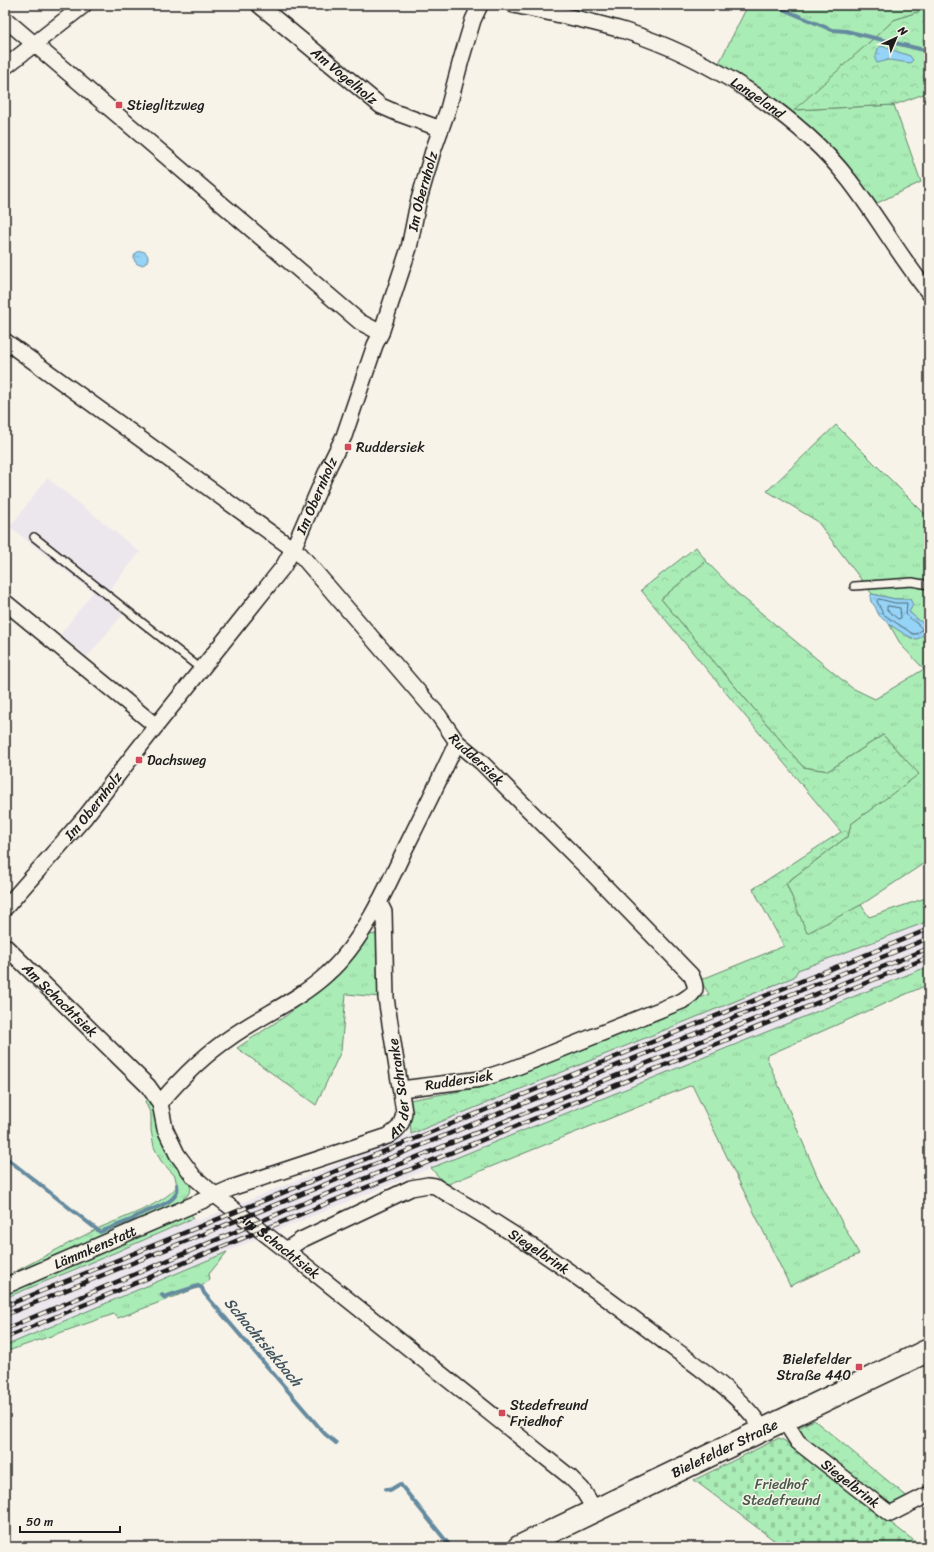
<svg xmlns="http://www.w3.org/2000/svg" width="934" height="1552" font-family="Sriracha,sans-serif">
<defs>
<pattern id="grass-tufts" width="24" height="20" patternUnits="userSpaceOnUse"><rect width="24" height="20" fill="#aaecb6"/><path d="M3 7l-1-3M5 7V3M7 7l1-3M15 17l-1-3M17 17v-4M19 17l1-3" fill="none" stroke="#92ca9c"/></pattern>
<pattern id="forest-crowns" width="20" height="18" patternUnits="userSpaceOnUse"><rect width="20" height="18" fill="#aaecb6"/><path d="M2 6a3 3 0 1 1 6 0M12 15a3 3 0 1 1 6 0" fill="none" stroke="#92ca9c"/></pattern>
<pattern id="cemetery-stones" width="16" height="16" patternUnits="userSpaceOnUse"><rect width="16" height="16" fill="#aaecb6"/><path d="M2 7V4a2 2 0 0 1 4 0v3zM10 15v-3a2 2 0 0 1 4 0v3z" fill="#92ca9c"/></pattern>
<pattern id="water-ripples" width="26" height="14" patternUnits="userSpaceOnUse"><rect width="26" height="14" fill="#96d4f7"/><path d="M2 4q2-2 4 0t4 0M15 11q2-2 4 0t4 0" fill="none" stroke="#81b5d3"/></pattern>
</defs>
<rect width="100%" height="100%" fill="#f7f3e8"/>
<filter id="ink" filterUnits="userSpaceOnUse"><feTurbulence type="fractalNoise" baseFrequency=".025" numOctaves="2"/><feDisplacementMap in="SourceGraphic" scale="8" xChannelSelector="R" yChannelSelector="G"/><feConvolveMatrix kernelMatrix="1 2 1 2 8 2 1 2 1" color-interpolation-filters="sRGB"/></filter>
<g filter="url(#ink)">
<path fill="#ece6ed" d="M47,478L140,552L109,590L129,607L87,657L60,635L93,592L10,527Z
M929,921V966L273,1232L5,1346V1298L100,1259L194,1218L197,1221L794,977L798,970Z"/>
<path fill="url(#grass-tufts)" stroke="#638469" d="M748,5H929V8L894,20L795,110L894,105L921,182L873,205L816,134L717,67Z
M836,425L929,518V860L861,905L807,934L786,883L848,836L851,824L918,774L883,735L828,771L803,767L661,599L706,561L736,592L852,688L875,699L924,669L901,645L888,622L911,638C919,640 922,636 927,631L926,626L909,612L910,599H895L872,594L817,521L767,491Z
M380,933V997L346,994L341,1051L316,1105L237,1048L287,1015L328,981L365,936Z
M929,966V984L766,1056L818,1178L859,1254L790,1286L692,1085L446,1185L431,1168Z
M148,1098L171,1155L188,1180L191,1189L187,1196L174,1206L7,1276C37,1260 67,1244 97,1229C118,1219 164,1205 177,1186L175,1176L161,1161L154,1147L151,1130V1115L145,1101Z
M189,1212L194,1218L100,1259L5,1298V1291Z
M227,1252L209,1274L210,1280L200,1287L118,1318L114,1314L5,1352V1346Z"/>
<path fill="url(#forest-crowns)" stroke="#638469" d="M929,8V92L894,105L794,110L894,20Z
M696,547L706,561L661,599L803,767L828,771L883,735L919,774L851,824L848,836L786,883L807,933L861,905L869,917L929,897V921L798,970L794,977L411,1134L409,1100L483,1087L709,994L700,980L784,946L753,889L841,832L641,590Z
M814,1420L910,1499L893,1509L804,1442L797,1428Z"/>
<path fill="url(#cemetery-stones)" stroke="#638469" d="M779,1438L785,1441L922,1547H783L694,1480Z"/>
<path fill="url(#water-ripples)" stroke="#658a9f" d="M881,46L910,56L913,60L910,63L889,60L877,63L875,59L878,49Z
M134 258a7 7 0 1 1 14 0a7 7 0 1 1-14 0Z
M872,594L895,599H910L913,605L909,612L926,626L927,631C924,633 921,638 917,639C911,640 882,620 879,615C876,610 876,606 871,602L870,596Z"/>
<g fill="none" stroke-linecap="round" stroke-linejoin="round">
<path stroke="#4d6674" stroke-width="1" d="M879,599L895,603H907L906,614C910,621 920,623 922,630L916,634H913L883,614L877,601Z
M889,606L900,608L901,618L898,619L887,610V607Z"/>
<path stroke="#658a9f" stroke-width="4" d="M773,5L832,30L846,31L924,50H929
M5,1157L100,1232L133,1219C143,1209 182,1205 177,1185
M162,1295L164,1297L198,1286L202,1288L204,1293L325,1434L336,1443
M386,1489L390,1490L400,1484L451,1547"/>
<g stroke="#1c1c1c" stroke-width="10">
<path id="service" d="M34,537L201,669
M854,586L912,582L929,585"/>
</g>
<g stroke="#1c1c1c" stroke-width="18">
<g id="minor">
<path id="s1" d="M259,5L381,106L397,113L441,129"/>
<path id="s2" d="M514,5C551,13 589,20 625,31C705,56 798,114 849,180C877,216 900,257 929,293"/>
<path d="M5,19L360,322L381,333"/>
<path d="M5,67L84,5"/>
<path id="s3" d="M5,341L300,554L439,716L457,742L481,762L592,873L691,975C699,991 695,992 682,1001L512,1069L481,1079L401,1089"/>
<path d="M5,602L156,726"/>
<path id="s4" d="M5,908L85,817L156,726L283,567L293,549L329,466L344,436L375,345L381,333L409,248L418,203L433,151L448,109L461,60L473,20L480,5"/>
<path id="s5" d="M5,946L148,1086L160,1103L165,1129L177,1154L194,1177L215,1195L286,1250L570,1477L582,1489L595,1510"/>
<path d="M160,1103C181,1078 204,1055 231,1037C262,1015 299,1000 327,974C361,944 385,892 404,851C422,815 440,779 457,742"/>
<path id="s6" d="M286,1250L301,1240L411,1188L428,1185L435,1186C457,1200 480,1213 502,1227C559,1262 613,1303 666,1343C696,1365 745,1399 763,1430"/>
<path id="s7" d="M5,1286L234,1187L388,1136C399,1129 402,1125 404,1112L386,998L384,912L379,902"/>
<path id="s8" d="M784,1420L798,1442L890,1514L929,1494"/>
</g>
</g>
<g stroke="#1c1c1c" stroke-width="25">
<g id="primary">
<path id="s9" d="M519,1547L929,1350"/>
</g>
</g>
<use href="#service" stroke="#f7f3e8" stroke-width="7"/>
<use href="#minor" stroke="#f7f3e8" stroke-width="15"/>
<use href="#primary" stroke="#f7f3e8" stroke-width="22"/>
<g stroke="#1c1c1c" stroke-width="4.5">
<path id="rail" d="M5,1306L929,929
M5,1315L929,938
M5,1329L280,1213L929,948
M5,1338L267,1228L929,957"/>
</g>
<use href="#rail" stroke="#f7f3e8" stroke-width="3" stroke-dasharray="9" stroke-linecap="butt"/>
</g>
</g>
<g fill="#d1495b" stroke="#f7f3e8" stroke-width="1.5">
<rect x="115" y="101" width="8" height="8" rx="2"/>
<rect x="344" y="443" width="8" height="8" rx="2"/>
<rect x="135" y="756" width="8" height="8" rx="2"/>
<rect x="855" y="1363" width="8" height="8" rx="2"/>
<rect x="498" y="1409" width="8" height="8" rx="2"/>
</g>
<g text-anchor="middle" stroke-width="3" stroke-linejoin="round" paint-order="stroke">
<g font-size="14" fill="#1c1c1c" stroke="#f7f3e8">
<text dy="5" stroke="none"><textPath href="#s1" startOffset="111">Am Vogelholz</textPath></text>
<text dy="5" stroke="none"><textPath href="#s2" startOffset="263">Langeland</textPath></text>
<text dy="5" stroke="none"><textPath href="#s4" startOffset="842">Im Obernholz</textPath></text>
<text dy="5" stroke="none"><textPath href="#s4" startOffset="519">Im Obernholz</textPath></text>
<text dy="5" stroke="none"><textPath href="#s3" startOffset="635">Ruddersiek</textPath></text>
<text dy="5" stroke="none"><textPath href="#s4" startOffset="135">Im Obernholz</textPath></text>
<text dy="5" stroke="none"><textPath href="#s5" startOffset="77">Am Schachtsiek</textPath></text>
<text transform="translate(459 1080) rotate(-9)" y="5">Ruddersiek</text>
<text dy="5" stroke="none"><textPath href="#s7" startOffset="465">An der Schranke</textPath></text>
<text dy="5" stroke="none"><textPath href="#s5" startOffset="413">Am Schachtsiek</textPath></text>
<text dy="5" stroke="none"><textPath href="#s7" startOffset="98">Lämmkenstatt</textPath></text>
<text dy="5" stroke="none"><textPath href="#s6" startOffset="287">Siegelbrink</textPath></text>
<text dy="5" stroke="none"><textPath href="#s9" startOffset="228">Bielefelder Straße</textPath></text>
<text dy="5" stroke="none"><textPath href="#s8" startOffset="93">Siegelbrink</textPath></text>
</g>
<g font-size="14" fill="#1c1c1c" stroke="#f7f3e8" text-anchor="start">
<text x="127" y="110">Stieglitzweg</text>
<text x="356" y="452">Ruddersiek</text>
<text x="147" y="765">Dachsweg</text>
<text x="851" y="1364" text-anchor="end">Bielefelder<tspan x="851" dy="16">Straße 440</tspan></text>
<text x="510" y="1410">Stedefreund<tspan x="510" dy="16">Friedhof</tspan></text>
</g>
<g font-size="14" fill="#475a4a" stroke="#f7f3e8">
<text x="781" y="1489">Friedhof<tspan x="781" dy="16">Stedefreund</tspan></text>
</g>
<g font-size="15" font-style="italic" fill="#41535e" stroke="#f7f3e8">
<text transform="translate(263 1342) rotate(50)" y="5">Schachtsiekbach</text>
</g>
</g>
<rect width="934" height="1552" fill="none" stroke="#f7f3e8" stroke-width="20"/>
<rect x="10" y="10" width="914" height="1532" fill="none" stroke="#1c1c1c" stroke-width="1.5" filter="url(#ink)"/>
<g transform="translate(896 38) rotate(44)" stroke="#f7f3e8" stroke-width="3" paint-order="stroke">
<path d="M0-3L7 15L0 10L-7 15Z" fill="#1c1c1c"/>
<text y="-6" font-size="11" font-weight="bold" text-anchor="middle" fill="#1c1c1c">N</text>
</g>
<path d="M20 1526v6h100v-6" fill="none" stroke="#1c1c1c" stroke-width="2"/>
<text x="26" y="1526" font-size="12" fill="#1c1c1c" stroke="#f7f3e8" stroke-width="3" paint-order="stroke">50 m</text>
</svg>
